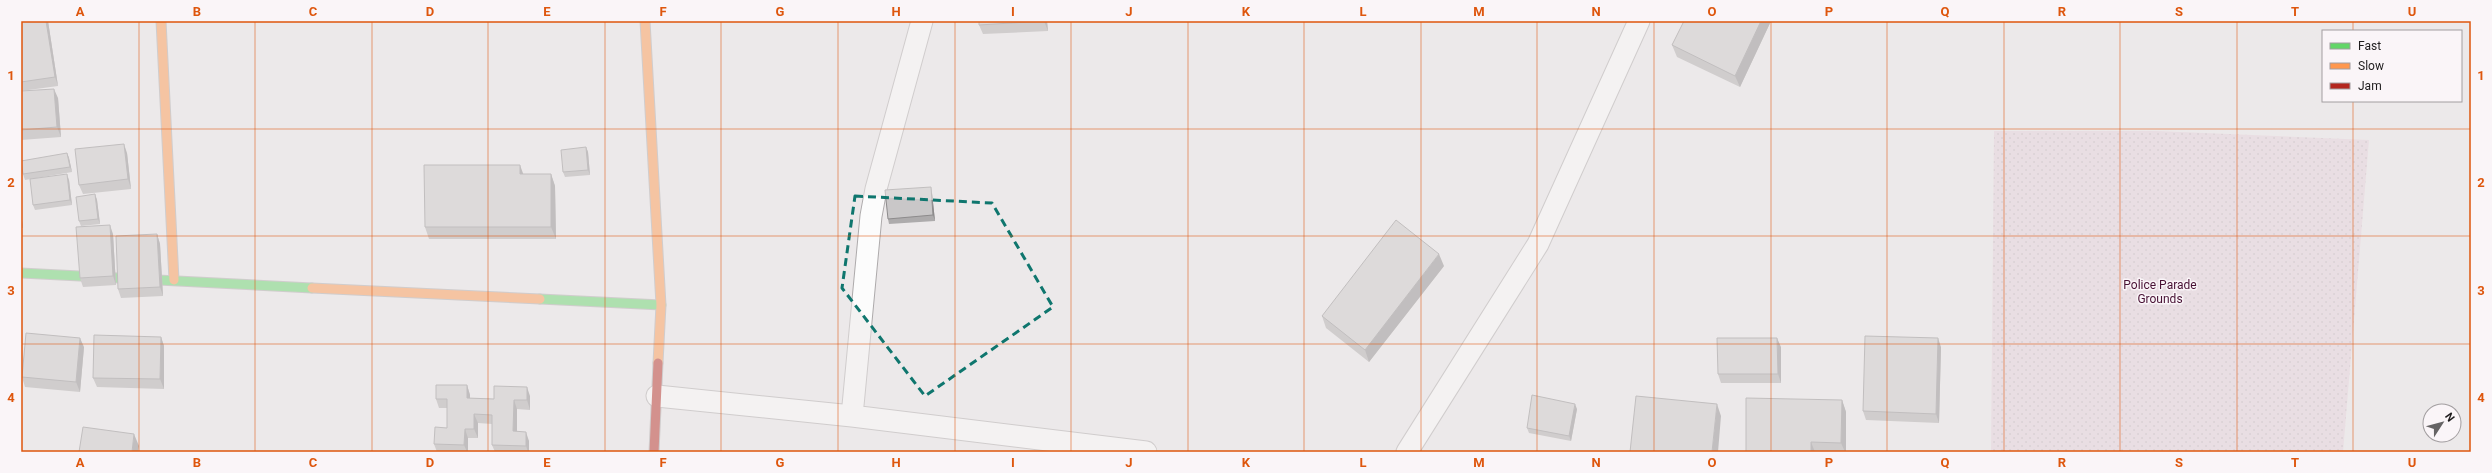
<svg xmlns="http://www.w3.org/2000/svg" width="2492" height="473" font-family="Roboto,sans-serif">
<defs>
<pattern id="grass-dots" width="8" height="8" patternUnits="userSpaceOnUse"><rect width="8" height="8" fill="#e5d1db"/><path d="M2 2h.1M6 6h.1" fill="none" stroke="#c4b3bc" stroke-width="1.8" stroke-linecap="round"/></pattern>
</defs>
<rect width="100%" height="100%" fill="#ece9ea"/>
<path fill="url(#grass-dots)" d="M1994,131H2156L2369,140L2343,452H1991Z"/>
<g fill="none" stroke-linecap="round" stroke-linejoin="round">
<g stroke="#adaaab" stroke-width="23">
<path id="lane" d="M657,396L852,416L1146,452
M852,416L871,216L876,189L922,21
M1407,452L1538,244L1639,21"/>
</g>
<g stroke="#adaaab" stroke-width="11">
<path id="fast" d="M21,273L312,288
M540,299L661,305"/>
</g>
<g stroke="#adaaab" stroke-width="11">
<path id="slow" d="M161,21L174,280
M645,21L661,305L658,363
M312,288L540,299"/>
</g>
<g stroke="#adaaab" stroke-width="11">
<path id="jam" d="M654,452L658,363"/>
</g>
<use href="#lane" stroke="#fcfcfc" stroke-width="21"/>
<use href="#fast" stroke="#63d668" stroke-width="9"/>
<use href="#slow" stroke="#ff974d" stroke-width="9"/>
<use href="#jam" stroke="#b3261e" stroke-width="9"/>
</g>
<path fill="#adabac" d="M21,21H48L58,86L21,91Z
M979,21H1047L1048,31L983,34L979,25Z
M1684,21H1771L1740,87L1677,57L1672,45Z
M21,91L58,98L61,137L21,140Z
M586,147L588,152L590,175L565,177L563,172Z
M67,153L69,158L72,172L25,180L23,174Z
M127,153L131,189L83,194L79,185Z
M523,174H551L555,186L556,239H429L425,227Z
M69,180L72,205L35,210L33,205Z
M932,193L935,221L889,224L888,219Z
M95,194L97,200L100,224L81,226L79,221Z
M21,213L23,228H21Z
M113,234L116,285L83,287L80,278Z
M157,234L160,244L163,296L121,298L118,289Z
M1444,266L1369,362L1326,328L1322,316Z
M161,337L164,346V389L97,387L93,378Z
M84,347L80,392L25,387L22,377Z
M1781,347V383H1721L1718,374Z
M1941,347L1939,423L1866,420L1863,411Z
M467,385L470,395V398L494,399L530,396V410L517,409V431L529,441V452H495L492,445V424L478,423V438H468V452H437L434,444L447,428V408H439L436,399Z
M1842,400L1846,412V452H1746Z
M1577,409L1571,441L1529,433L1527,428Z"/>
<path fill="#8d8b8c" d="M46,21H48L58,86L55,77Z
M1044,21H1047L1048,31Z
M1761,21H1771L1740,87L1735,76Z
M54,89L58,98L61,137L57,127Z
M124,144L127,153L131,189L128,179Z
M586,147L588,152L590,175L588,170Z
M67,153L69,158L72,172L70,167Z
M520,165L524,176L520,174Z
M67,174L69,180L72,205L70,200Z
M551,174L555,186L556,239L551,227Z
M931,187L932,193L935,221L933,215Z
M95,194L97,200L100,224L98,219Z
M21,213L23,228L21,222Z
M110,225L113,234L116,285L113,276Z
M157,234L160,244L163,296L160,287Z
M1439,254L1444,266L1369,362L1365,350Z
M161,337L164,346V389L160,379Z
M80,338L84,347L80,392L76,382Z
M1777,338L1781,347V383L1778,374Z
M1938,338L1941,347L1939,423L1936,414Z
M467,385L470,395V407L467,398Z
M527,387L530,396V410L527,400Z
M514,400L517,409V441L513,431Z
M1842,400L1846,412V452H1845L1841,443Z
M1575,404L1577,409L1571,441L1569,436Z
M1717,404L1721,416L1718,452H1712Z
M474,414L478,423V438L474,429Z
M465,429L468,438V452H467L464,445Z
M526,432L529,441V452H528L526,446Z
M134,434L139,446L138,452H132Z
M1811,442L1815,452H1811Z"/>
<path fill="#c9c7c8" stroke="#8d8b8c" d="M21,21H46L55,77L21,82Z
M979,21H1044L979,25Z
M1684,21H1761L1735,76L1672,45Z
M54,89L57,127L21,130V91Z
M124,144L128,179L79,185L75,149Z
M586,147L588,170L563,172L561,150Z
M67,153L70,167L23,174L21,161Z
M424,165H520V174H551V227H425Z
M67,174L70,200L33,205L30,179Z
M931,187L933,215L888,219L885,190Z
M95,194L98,219L79,221L76,197Z
M1396,220L1439,254L1365,350L1322,316Z
M110,225L113,276L80,278L76,227Z
M157,234L160,287L118,289L116,236Z
M26,333L80,338L76,382L22,377Z
M94,335L161,337L160,379L93,378Z
M1865,336L1938,338L1936,414L1863,411Z
M1717,338H1777L1778,374H1718Z
M436,385H467V398L494,399V386L527,387V400H514L513,431L526,432V446L492,445V415L474,414V429H465L464,445L434,444L435,427L447,428V399H436Z
M1532,395L1575,404L1569,436L1527,428Z
M1636,396L1717,404L1712,452H1630Z
M1746,398L1842,400L1841,443L1811,442V452H1746Z
M83,427L134,434L132,452H79Z"/>
<path d="M0 0H2492V473H0ZM855,196L992,203L1053,307L925,396L842,288Z" fill="#ece9ea" fill-opacity=".55" fill-rule="evenodd"/>
<path fill="none" stroke="#0f766e" stroke-width="3" stroke-dasharray="8 5" stroke-linejoin="round" d="M855,196L992,203L1053,307L925,396L842,288Z"/>
<path fill="none" stroke="#de560d" stroke-width="1" stroke-opacity="0.55" d="M139,21V452M255,21V452M372,21V452M488,21V452M605,21V452M721,21V452M838,21V452M955,21V452M1071,21V452M1188,21V452M1304,21V452M1421,21V452M1537,21V452M1654,21V452M1771,21V452M1887,21V452M2004,21V452M2120,21V452M2237,21V452M2353,21V31M2353,101V452M21,129H2471M21,236H2471M21,344H2471"/>
<g text-anchor="middle" stroke-width="3" stroke-linejoin="round" paint-order="stroke">
<g font-size="12" fill="#481134" stroke="#faf5f8">
<text x="2160" y="289">Police Parade<tspan x="2160" dy="14">Grounds</tspan></text>
</g>
</g>
<rect width="2492" height="473" fill="none" stroke="#faf5f8" stroke-width="44"/>
<rect x="2322" y="30" width="140" height="72" fill="#faf5f8" stroke="#a29ea0"/>
<rect x="2330" y="43" width="20" height="6" fill="#63d668" stroke="#a29ea0"/>
<text x="2358" y="50" font-size="12" fill="#1e1c1d">Fast</text>
<rect x="2330" y="63" width="20" height="6" fill="#ff974d" stroke="#a29ea0"/>
<text x="2358" y="70" font-size="12" fill="#1e1c1d">Slow</text>
<rect x="2330" y="83" width="20" height="6" fill="#b3261e" stroke="#a29ea0"/>
<text x="2358" y="90" font-size="12" fill="#1e1c1d">Jam</text>
<g transform="translate(2442 423) rotate(54)"><circle r="19" fill="#faf5f8" stroke="#a29ea0"/>
<path d="M0-3L7 15L0 10L-7 15Z" fill="#666465"/>
<text y="-6" font-size="11" font-weight="bold" text-anchor="middle" fill="#1e1c1d">N</text>
</g>
<rect x="22" y="22" width="2448" height="429" fill="none" stroke="#de560d" stroke-width="1.5"/>
<g font-size="13" text-anchor="middle" font-weight="bold" fill="#de560d">
<text x="80" y="16">A</text>
<text x="197" y="16">B</text>
<text x="313" y="16">C</text>
<text x="430" y="16">D</text>
<text x="547" y="16">E</text>
<text x="663" y="16">F</text>
<text x="780" y="16">G</text>
<text x="896" y="16">H</text>
<text x="1013" y="16">I</text>
<text x="1129" y="16">J</text>
<text x="1246" y="16">K</text>
<text x="1363" y="16">L</text>
<text x="1479" y="16">M</text>
<text x="1596" y="16">N</text>
<text x="1712" y="16">O</text>
<text x="1829" y="16">P</text>
<text x="1945" y="16">Q</text>
<text x="2062" y="16">R</text>
<text x="2179" y="16">S</text>
<text x="2295" y="16">T</text>
<text x="2412" y="16">U</text>
<text x="11" y="80">1</text>
<text x="2481" y="80">1</text>
<text x="11" y="187">2</text>
<text x="2481" y="187">2</text>
<text x="11" y="295">3</text>
<text x="2481" y="295">3</text>
<text x="11" y="402">4</text>
<text x="2481" y="402">4</text>
<text x="80" y="467">A</text>
<text x="197" y="467">B</text>
<text x="313" y="467">C</text>
<text x="430" y="467">D</text>
<text x="547" y="467">E</text>
<text x="663" y="467">F</text>
<text x="780" y="467">G</text>
<text x="896" y="467">H</text>
<text x="1013" y="467">I</text>
<text x="1129" y="467">J</text>
<text x="1246" y="467">K</text>
<text x="1363" y="467">L</text>
<text x="1479" y="467">M</text>
<text x="1596" y="467">N</text>
<text x="1712" y="467">O</text>
<text x="1829" y="467">P</text>
<text x="1945" y="467">Q</text>
<text x="2062" y="467">R</text>
<text x="2179" y="467">S</text>
<text x="2295" y="467">T</text>
<text x="2412" y="467">U</text>
</g>
</svg>
